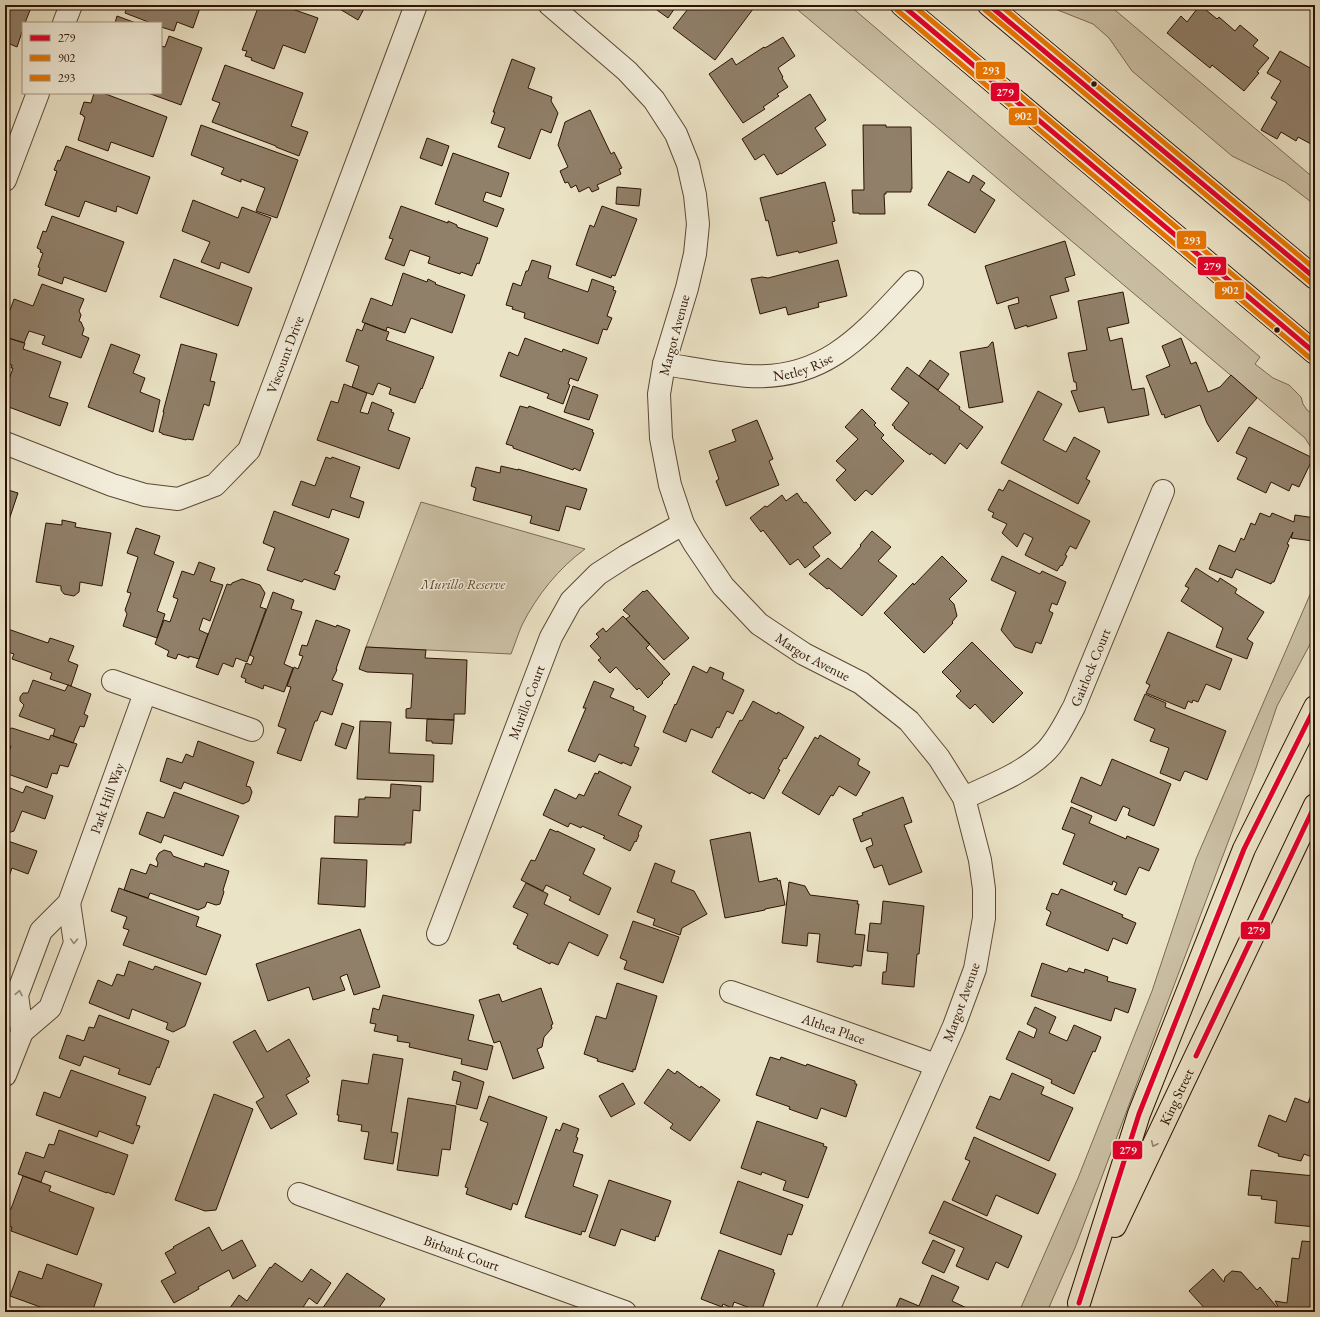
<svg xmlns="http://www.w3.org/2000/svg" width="1320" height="1317" font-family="'EB Garamond',serif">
<rect width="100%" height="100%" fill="#ebe3c6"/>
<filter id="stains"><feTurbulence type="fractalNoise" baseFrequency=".005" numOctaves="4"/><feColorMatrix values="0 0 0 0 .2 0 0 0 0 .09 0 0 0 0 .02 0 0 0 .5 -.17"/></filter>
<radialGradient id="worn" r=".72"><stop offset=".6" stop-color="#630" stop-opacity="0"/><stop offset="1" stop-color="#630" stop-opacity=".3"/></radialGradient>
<path fill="#cbc0a5" stroke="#7c6a54" d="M792,5H849L1260,357L1255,364L1273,378L1289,385L1301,397L1303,404L1307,410L1315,416V454L1305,438Z
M1045,5H1109L1315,179V205L1285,182L1232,156L1132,71L1109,38L1093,24Z
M421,502L585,549C559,568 537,595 522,625C518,634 515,644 511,654L366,647Z
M1315,583V635L1277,706L1256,768L1075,1248L1047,1312H1019L1078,1178L1152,991L1196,859Z"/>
<path fill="#907f69" stroke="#2d1304" d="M5,5H32L25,23H23V29L17,47L5,42Z
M128,5H201L193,28L177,22L174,31L161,27V23H151L125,13Z
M259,5H294L292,9L318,18L305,53L283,45L274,69L251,60L252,58L245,56L247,51L242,50Z
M333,5H366L358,20Z
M650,5H677L668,18Z
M691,5H756L715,60L673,28Z
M1168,5H1193V7L1168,8Z
M1200,5L1217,19L1219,17L1235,31L1240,25L1258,40L1253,46L1269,58L1257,72L1259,73L1244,91L1212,65L1210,68L1167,33L1181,16L1187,22Z
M117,16L136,23H115Z
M169,36L202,48L181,105L148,93H161V46L165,47Z
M783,37L795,56L778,68L783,77L782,78L788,87L777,94L779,96L763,107L765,109L743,123L709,74L732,58L736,65L764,47L765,48Z
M1280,51L1310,68L1311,66L1315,68V137L1311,144L1298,137L1296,141L1281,132L1277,139L1261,130L1277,102L1271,98L1281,81L1267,73Z
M512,59L535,68L528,88L552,97L551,101L558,113L551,133L541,129L530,159L498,147L505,128L491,123L495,112H493Z
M225,65L303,93L291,126L308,132L299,156L276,147V146L212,122L220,103L212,100Z
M94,93H103L167,117L153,157L111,142L108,151L78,140L85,117L83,116V115L80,114L84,102L91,103Z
M810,94L826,120L815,128L826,145L781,174V173L777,175L764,154L755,160L742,139Z
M590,110L611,154L614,152L622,168L619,169L621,174L597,185L599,189L592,192L589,187L579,192L576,185L571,188L568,182L565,183L560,171L568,167L558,145L565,122Z
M201,125L298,160L277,218L256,211L265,188L241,179V182L221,174L224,168L191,155Z
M863,125H886V127H911L912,189H911V192H886V194H884L885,214H859V213H853L852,190H864Z
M427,138L449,146L442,166L420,158Z
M66,146L150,177L137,214L117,206L116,212L85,201L79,217L45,205L57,171L54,170L58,160L60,161Z
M453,153L509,173L501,197L486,192L483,201L504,209L497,227L435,204Z
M948,171L969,183L973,175L985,183L980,190L995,200L975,233L928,205Z
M825,182L835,221L832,222L837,243L799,253L798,251L777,256L768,220L766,221L760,198Z
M617,187L641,189L639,206L616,204Z
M193,200L238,218L242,207L271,218L249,273L221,262L219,269L201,262L210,242L182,231Z
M401,206L448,223V221L457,225V227L488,238L479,264L477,263L472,276L461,272L460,274L428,263L430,257L410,250L404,266L385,259L393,239L389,238Z
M602,206L637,219L615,276L612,275L611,278L576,265L590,225L594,227Z
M52,216L124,242L106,292L64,277L62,284L38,275L40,268L38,267L43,253L40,252L41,250L37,248L43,231L46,232Z
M1065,241L1075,275L1065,278L1069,291L1050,296L1057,318L1027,327V325L1015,329L1008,306L1019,303L1018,297L997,304L985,266Z
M174,259L252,288L238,326L160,297Z
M532,260L551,266L548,278L588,292L592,279L614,287L613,290L616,291L607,316L612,318L607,330L603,329L598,344L524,318L525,313L512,309L513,307L506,305L513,283L521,286L526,271H528Z
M838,260L847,296L818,303L819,307L788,315L786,307L760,314L751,279L762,277L768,278Z
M403,273L427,282L428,279L436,283L435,284L465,295L452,333L411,318L405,333L387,327L386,331L362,322L371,298L392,306Z
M42,284L84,299L79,311L81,315L79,321L81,322L84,329L82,335L89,338L81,358L42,344L45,336L29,331L24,343L5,337V324L14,299L33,306Z
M1123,292L1129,323L1107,328L1110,341L1122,338L1132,390L1144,388L1149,415L1108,423L1104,407L1079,412L1071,391L1077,390L1076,382H1074L1068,353L1087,350L1078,301Z
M365,323L389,332L386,340L434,357L422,389L421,388L415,403L389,394L391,388L378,383L373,395L352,387L359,366L346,361L357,329L362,331Z
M5,337L25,343L23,349L61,362L49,397L68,403L60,426L6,406L10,396L9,395L5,393V391L13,368H11L12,365L5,363Z
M525,338L562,352L563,349L587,358L578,381L570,378L568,384L570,385L563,404L547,398L549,394L500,376L509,352L518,356Z
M1181,338L1191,364L1196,362L1208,392L1220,387L1231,375L1257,398L1218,442L1207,423L1200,405L1165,418L1164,414L1162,415L1146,376L1170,366L1162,346Z
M992,342H993L1003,402L969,408L960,352L988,347Z
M111,344L140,355L133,373L145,378L140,392L160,400L153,432L88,407Z
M181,344L217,354L210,381L215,382L209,406L204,404L193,440L187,439L186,440L162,434V433L159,432L164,412H163Z
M930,360L949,374L938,390L919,376Z
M907,367L960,407L959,409L983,427L967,449L960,443L945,464L931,453L930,455L894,428L895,427L892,425L909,403L891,389Z
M344,384L367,393L360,412L368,414L372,402L392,410L391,412L394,413L388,430L410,438L399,469L317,440L331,401L338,403Z
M573,386L598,395L589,420L564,412Z
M1038,391L1062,404L1043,440L1066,452L1074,437L1100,451L1086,479L1090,481L1078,504L1001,463Z
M520,406L528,408L529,406L593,430L592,432L594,433L580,471L574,468L573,470L513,448V446L506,444Z
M862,409L876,423L874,425L884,435L881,438L904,461L872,495L866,490L855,501L836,480L846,470L836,461L858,439L845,427Z
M757,420L773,459L769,461L779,485L726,506L716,481L719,479L709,451L736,441L732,430Z
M1249,427L1313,458L1299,487L1292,484L1289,491L1271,482L1266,493L1237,479L1247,458L1236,453Z
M326,457L331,459L332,457L360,467L350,497L364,502L359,518L332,509L329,518L292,505L301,481L315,486Z
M501,466L518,470V469L587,489L580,510L566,506L559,531L530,523L532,516L473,500L476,488L471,486L476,467L500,473Z
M1009,480L1090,521L1076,549L1070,546L1065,555L1067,556L1062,566L1061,565L1057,571L1025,555L1033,538L1024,533L1017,547L1002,533L1007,524L992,517L994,513L988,510L999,489L1003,491Z
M5,489L18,493L5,532Z
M797,493L804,503L806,502L831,533L813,547L820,556L805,568L798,559L790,565L763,530L761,532L750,518L765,506L767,507L782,495L786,501Z
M274,511L349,539L337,571L336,570L334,574L340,576L335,590L304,579L302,582L267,570L275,548L263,543Z
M1260,513L1270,517L1272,513L1294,522L1295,515L1315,518V531L1313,541L1291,538L1293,532L1287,544L1289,545L1274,582H1272L1271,584L1236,569L1232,578L1209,569L1219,545L1235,552L1241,538L1244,540L1251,523L1255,525Z
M62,520L76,523L75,527L111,533L102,586L80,582L79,592L74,596L64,594L61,590V586L36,582L46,523L62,525Z
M136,528L160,536L154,554L174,562L157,611L165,614L157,638L123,626L127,614L125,610L131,593L127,592L138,557L127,553Z
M872,531L891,547L878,561L897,576L862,616L829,588L827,589L809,574L828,558L841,569L861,546L860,545Z
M942,556L967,581L949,599L954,604L957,616L952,622L953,623L924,653L884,613L913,583L914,585Z
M1002,556L1040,574L1042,571L1066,582L1057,605L1052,603L1049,611L1053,613L1041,644L1036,642L1032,653L1015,647L1001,630L1016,592L991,580Z
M199,562L215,568L210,581L223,585L210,621L203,618L199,630L208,634L199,659L189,656V658L178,654L176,659L167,656L169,651L155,644L164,620L170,622L178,599L173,597L182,571L194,575Z
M1196,568L1218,582L1220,578L1237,589L1235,593L1264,612L1247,639L1253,643L1247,659L1216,647L1223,628L1181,601L1189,588L1185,586Z
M242,579L260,585L265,593L260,607L266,609L247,662L236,658L233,667L223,663L218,675L196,667L227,584L231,585L232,583Z
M647,590L689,638L664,660L626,619L630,616L623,610L643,591L644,592Z
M273,592L294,600L291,609L302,612L284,664L293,668L284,692L264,685L263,689L245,682L246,679L241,677L246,663L251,665L254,657L250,655Z
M623,616L650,644L646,648L670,674L662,682L663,683L648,698L639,688L637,690L616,667L610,673L598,660L601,658L590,646L599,637L596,634L603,628L606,632Z
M316,620L336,627L337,625L350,630L336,669H337L336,672L332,680L343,684L332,715L321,711L317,721H315L301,761L277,753L286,729L278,726L291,687L287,686L294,667L298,669L303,656L299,655L302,645L307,646Z
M5,628L48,643L50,638L74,646L68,661L78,665L71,686L50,679L52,673L12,659L14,654L5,651Z
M1168,632L1232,659L1220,690L1206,684L1198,702L1193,700L1192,703L1188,701L1185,709L1146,693L1150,685L1146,683Z
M972,642L1023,693L993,723L975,704L970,709L956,696L961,691L942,672Z
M366,647L426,650L425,658L467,660L465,714H454V720L406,718V709L411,708L413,674L367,672L359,669Z
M693,666L707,673L710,667L724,673L722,679L744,690L733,714L727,711L719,728L717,727L712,738L691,729L686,742L663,732L675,704L676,705Z
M33,680L65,691L68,685L91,694L84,714L88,716L84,727L80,726L73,743L53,736L55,729L19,716L24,705L20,701V697L23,693H28Z
M594,681L614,689L610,697L634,707L633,710L646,716L634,746L639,748L631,766L622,762V764L599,754L595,762L568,751L586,708H583Z
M1145,694L1166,703L1165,707L1226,731L1207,780L1185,771L1184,772L1180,781L1160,773L1169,748L1150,741L1155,729L1134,720Z
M753,701L777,714L778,712L804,727L786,759L784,758L778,769L780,770L764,799L751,792L750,794L712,772L740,720L742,721Z
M427,719L454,720L452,744L432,743V741H426Z
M360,721L391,722L389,753L434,755L433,782L357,779Z
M342,723L354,727L346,749L335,745Z
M12,728L49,740L51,735L77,744L68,767L60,765L57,774L52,773L47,788L5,773V763L11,746L5,744V731Z
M820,735L860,759L858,763V765L870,772L856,796L839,786L833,796L831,795L819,815L782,793L815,737L818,739Z
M198,741L254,762L246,786L250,787L252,792L249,801L243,804L184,782L181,789L160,781L167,758L182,763L186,754L193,757Z
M1112,759L1171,784L1154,826L1128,815L1130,809L1123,806L1116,821L1071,802L1081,777L1101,786Z
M599,771L631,787L618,815L642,826L638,834L639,835L636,842L635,841L630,851L603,838L605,836L582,826L581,828L570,823L568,827L543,815L555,789L576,799L579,794L584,796L595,773L598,774Z
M391,784L421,786L420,811L413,810L411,843H405V845L334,843L335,816L358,817L359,799H365V797L390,798Z
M5,786L23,793L26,786L53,796L45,819L22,811L14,831L5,834Z
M174,792L239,816L223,856L164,835L161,843L139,834L147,812L164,818Z
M903,797L912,822L904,825L922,872L889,885L882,865L874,868L866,848L873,845L871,838L861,842L853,819L863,815L862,813Z
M1071,807L1092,816L1089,823L1126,839L1127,836L1159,849L1149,871L1139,867L1126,895L1114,890L1117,883L1113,881L1112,885L1063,864L1075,834L1062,829Z
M550,829L557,832V831L595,849L583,874L611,888L599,915L569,900L571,897L546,885L543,891L521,880L531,860L535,861Z
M750,832L759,882L777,878L778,881L780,880L785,905L765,909V910L725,918L710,840Z
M5,840L37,851L28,874L12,868L5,888Z
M164,850L171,852L173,856L204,867L205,863L229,871L223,890L224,892L220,904L216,905L207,902L205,907L198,910L150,893L148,898L124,890L131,869L146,874L150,864L157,867L158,863L156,859L159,853Z
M321,858L367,860L365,907L318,904Z
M655,863L675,871L671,882L694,891L707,914L682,928L680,935L653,925L655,919L637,912Z
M789,882L805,886L810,895L858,901L857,904H859L855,934L865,935L861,966L854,965L853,967L817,962L820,934L808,933L807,946L782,943Z
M526,883L548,894L544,904L608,935L598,956L569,942L558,965L551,962L550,964L517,948L518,946L513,944L528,914L513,907Z
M119,888L199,917L196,926L221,935L206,975L123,945L129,930L123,928L127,917L111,911Z
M1061,889L1123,915L1122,917L1136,923L1127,944L1113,938L1108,951L1046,925L1051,912L1046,909L1052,893L1058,895Z
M883,901L924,906L919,954H917L914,987L882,984L883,972H886L888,953L867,951L870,923L881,924Z
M633,921L679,937L663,983L624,969L627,961L620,958Z
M360,929L380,987L354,995L347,974L340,977L345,990L313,1000L309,987L268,1001L256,964Z
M129,961L153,970L155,966L201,983L185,1026L173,1032L166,1029L168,1023L132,1009L129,1019L89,1003L98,980L112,986L117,974L124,976Z
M1042,963L1067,972L1069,968L1084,973L1085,969L1108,977L1107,981L1136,989L1128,1013L1115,1008L1111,1021L1031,996Z
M617,983L657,996L635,1070L633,1069V1072L597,1061L598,1059L584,1054L596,1016L606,1019Z
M541,988L553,1024L551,1025L552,1028L544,1037L542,1047L537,1049L544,1068L513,1079L500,1041L494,1043L479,1000L499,994L502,1002Z
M383,995L474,1015L468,1040L493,1046L487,1070L461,1064L462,1059L409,1047L410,1043L397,1041L398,1036L374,1031L376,1024L370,1023L373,1008L379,1010Z
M1035,1007L1056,1017L1049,1033L1067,1041L1074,1025L1101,1037L1095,1052L1093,1051L1074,1094L1051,1083L1052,1080L1006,1059L1019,1031L1034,1038L1037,1029L1027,1024Z
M99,1015L169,1041L159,1068L157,1067L150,1085L118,1074L120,1069L84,1056L80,1066L59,1058L67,1035L84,1041L89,1027L94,1028Z
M255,1030L267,1052L289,1039L310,1076L306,1078L309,1082L286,1095L297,1114L271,1129L256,1102L264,1097L233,1042Z
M373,1054L403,1059L391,1132L398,1133L393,1164L364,1159L369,1132L361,1131L362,1125L338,1121L339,1115H337L342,1080L368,1084Z
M770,1057L780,1060L781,1057L806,1066L807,1064L855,1081V1084H857L846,1117L821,1108L817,1119L789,1109L790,1107L756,1095Z
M668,1069L675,1074L677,1071L700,1088L701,1086L720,1100L690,1141L670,1128L673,1124L644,1103Z
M71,1070L146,1097L136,1125L140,1126L133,1144L99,1131L97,1137L36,1115L44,1092L60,1098Z
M454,1071L484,1082L477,1109L456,1104L461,1082L452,1080Z
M1012,1073L1044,1087L1041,1094L1073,1108L1049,1161L976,1128L990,1096L1000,1100Z
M623,1083L635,1104L611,1117L599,1096Z
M1315,1085V1158L1304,1154L1301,1161L1278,1156L1279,1154L1258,1146L1269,1115L1286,1122L1295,1098L1308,1103Z
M214,1094L253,1109L216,1210L205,1211L175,1200Z
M489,1096L547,1117L517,1205L513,1203L511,1210L466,1194L468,1188L465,1187L488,1123L480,1120Z
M408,1098L456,1106L450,1150L442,1149L438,1176L397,1170Z
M757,1121L824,1144L823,1146L827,1147L808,1198L783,1190L786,1181L762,1172L761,1175L741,1168Z
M563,1123L579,1129L576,1137L578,1138L573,1152L583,1155L573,1186L598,1195L585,1232L582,1231L581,1235L525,1217L556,1129L560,1131Z
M59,1130L128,1155L114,1195L107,1192V1193L45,1171L41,1182L18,1174L26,1152L44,1158L49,1144L54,1145Z
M974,1137L1056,1174L1038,1214L996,1195L987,1216L952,1200L970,1161L965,1159Z
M1251,1170L1315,1176V1227L1275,1223L1277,1201L1261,1199L1262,1196L1248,1195Z
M23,1176L51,1186L49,1191L94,1208L77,1255L11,1231L12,1227L5,1225V1211L11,1209Z
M609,1180L671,1201L658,1237L656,1236L655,1241L621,1229L615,1246L589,1237Z
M738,1181L803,1205L792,1235L788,1234L781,1255L720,1233Z
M944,1201L1022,1236L1008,1268L996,1262L988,1280L956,1266L964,1248L929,1233Z
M209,1227L222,1251L242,1240L256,1266L233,1279L229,1270L198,1287L199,1289L174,1303L161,1281L176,1273L165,1253L174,1248L173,1247Z
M933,1240L955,1250L944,1273L922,1263Z
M1302,1241L1315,1242V1304L1311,1303L1308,1312H1281L1275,1301L1287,1303L1292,1258L1299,1259Z
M719,1250L774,1270L773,1272L775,1273L761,1312L734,1302L732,1308L723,1304L722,1307L701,1299Z
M275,1263L302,1282L311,1269L331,1283L317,1304L309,1298L300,1312H227L239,1295L247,1301L270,1267L271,1268Z
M47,1264L102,1284L92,1312H54L10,1296L19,1271L42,1279Z
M1213,1269L1224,1282L1225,1277L1232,1271L1241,1272L1257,1290L1260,1287L1281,1312H1208L1189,1291Z
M347,1273L385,1299L376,1312H320Z
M932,1275L959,1287L952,1301L975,1312H894L900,1298L919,1306Z"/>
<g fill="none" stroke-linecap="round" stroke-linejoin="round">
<g stroke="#5c4734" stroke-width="24">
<g id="minor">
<path id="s1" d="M550,5L627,71L654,100L676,134L688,164L695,195L698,224L695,254L687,288L664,364L659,394L661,438L670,485L683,524L694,543L723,586L759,624L804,654L861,683L909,721L939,758L964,798L980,860L984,889V918L975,969L954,1026L827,1312"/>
<path d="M64,23L71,5"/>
<path d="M5,180L38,93"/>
<path id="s2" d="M664,364C691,368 720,374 748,376C826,381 864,333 912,282"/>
<path id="s3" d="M5,443L112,485L145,495L178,499L215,485L249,450L416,5"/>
<path d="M113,681L252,730"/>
<path id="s4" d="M964,798C991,785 1022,774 1044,753C1057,741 1065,723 1074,707L1163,491"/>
<path id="s5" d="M438,934L551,637L571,601L598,574L626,556L683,524"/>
<path id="s6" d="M731,992L936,1065"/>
<path d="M22,1032L50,1008L75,943L69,903"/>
<path id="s7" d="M5,1075L22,1032L17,995L41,931L69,903L145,693"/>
<path id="s8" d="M299,1194L625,1312"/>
</g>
</g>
<g stroke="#2d1304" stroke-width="24">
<g id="major">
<path d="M902,5L1315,353"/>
<path d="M989,5L1315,278"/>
<path id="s9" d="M1115,1226L1315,805"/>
<path d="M1079,1303L1139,1114L1244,849L1315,707"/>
</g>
</g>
<use href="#minor" stroke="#f2edda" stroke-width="22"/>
<use href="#major" stroke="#ebe3c6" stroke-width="22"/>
<g stroke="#f2edda" stroke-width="8">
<path id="bus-1" d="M902,5L1315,353
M989,5L1315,278
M1196,1056L1315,805
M1079,1303L1139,1114L1244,849L1315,707"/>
</g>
<g stroke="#f2edda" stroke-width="8">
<path id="bus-2" d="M897,10L1310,358
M985,10L1311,283"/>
</g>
<g stroke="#f2edda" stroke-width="8">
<path id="bus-3" d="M913,5L1315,344
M1000,5L1315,269"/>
</g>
<use href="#bus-1" stroke="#e4002b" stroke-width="5"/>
<use href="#bus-2" stroke="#ea7700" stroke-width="5"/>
<use href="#bus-3" stroke="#ea7700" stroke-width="5"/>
</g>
<defs><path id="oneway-chevron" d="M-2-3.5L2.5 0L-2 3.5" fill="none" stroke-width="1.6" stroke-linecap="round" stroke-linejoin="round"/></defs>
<g stroke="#998b7a">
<use href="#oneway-chevron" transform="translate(74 941) rotate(92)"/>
<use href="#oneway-chevron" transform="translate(19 993) rotate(-79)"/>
</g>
<use stroke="#96856f" href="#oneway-chevron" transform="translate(1154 1144) rotate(115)"/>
<g fill="#2d1304" stroke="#f2edda" stroke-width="1.5">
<circle cx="1094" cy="84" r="3.5"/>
<circle cx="1277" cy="330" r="3.5"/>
</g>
<g text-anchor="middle" stroke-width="3" stroke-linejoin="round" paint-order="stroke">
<g font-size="14" fill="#2d1304" stroke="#f2edda">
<text transform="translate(674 335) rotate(-75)" y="5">Margot Avenue</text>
<text dy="5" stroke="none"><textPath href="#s3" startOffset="373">Viscount Drive</textPath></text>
<text dy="5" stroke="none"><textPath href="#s2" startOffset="141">Netley Rise</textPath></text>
<text dy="5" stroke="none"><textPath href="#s1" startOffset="772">Margot Avenue</textPath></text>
<text dy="5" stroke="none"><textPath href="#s4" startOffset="190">Gairlock Court</textPath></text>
<text dy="5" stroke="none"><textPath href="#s5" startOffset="248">Murillo Court</textPath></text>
<text dy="5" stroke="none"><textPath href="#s7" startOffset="303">Park Hill Way</textPath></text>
<text transform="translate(961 1002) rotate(-70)" y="5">Margot Avenue</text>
<text dy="5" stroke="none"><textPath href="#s6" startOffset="109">Althea Place</textPath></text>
<text dy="5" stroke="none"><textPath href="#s9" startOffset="143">King Street</textPath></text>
<text dy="5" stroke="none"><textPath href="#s8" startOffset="173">Birbank Court</textPath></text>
</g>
<g font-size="14" font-style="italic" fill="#5c4734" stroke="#f2edda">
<text x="463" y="589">Murillo Reserve</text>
</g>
</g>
<g stroke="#f2edda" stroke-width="1.5">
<rect x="975" y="61" width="31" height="19" rx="4" fill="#ea7700"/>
<rect x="990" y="82" width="30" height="20" rx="4" fill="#e4002b"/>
<rect x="1008" y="107" width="30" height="19" rx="4" fill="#ea7700"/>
<rect x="1176" y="230" width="31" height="20" rx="4" fill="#ea7700"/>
<rect x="1197" y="256" width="30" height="20" rx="4" fill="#e4002b"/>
<rect x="1214" y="281" width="31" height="19" rx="4" fill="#ea7700"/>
<rect x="1240" y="921" width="31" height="19" rx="4" fill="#e4002b"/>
<rect x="1112" y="1140" width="31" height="20" rx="4" fill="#e4002b"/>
</g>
<g font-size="11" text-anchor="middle" font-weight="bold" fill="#fff">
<text x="991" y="74">293</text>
<text x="1005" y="96">279</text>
<text x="1023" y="120">902</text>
<text x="1192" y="244">293</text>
<text x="1212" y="270">279</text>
<text x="1230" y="294">902</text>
<text x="1256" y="934">279</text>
<text x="1128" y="1154">279</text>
</g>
<rect width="1320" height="1317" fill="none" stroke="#ebe3c6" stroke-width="20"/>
<rect x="6" y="6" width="1308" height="1305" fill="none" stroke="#2d1304" stroke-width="2"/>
<rect x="10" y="10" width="1300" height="1297" fill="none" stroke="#2d1304"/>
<rect x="22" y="22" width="140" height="72" fill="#f2edda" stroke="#a39684"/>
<rect x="30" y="35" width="20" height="6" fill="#e4002b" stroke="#a39684"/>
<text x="58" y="42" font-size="12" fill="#2d1304">279</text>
<rect x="30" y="55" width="20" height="6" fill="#ea7700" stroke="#a39684"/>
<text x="58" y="62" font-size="12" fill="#2d1304">902</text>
<rect x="30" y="75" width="20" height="6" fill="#ea7700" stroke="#a39684"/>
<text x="58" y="82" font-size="12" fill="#2d1304">293</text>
<rect width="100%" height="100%" filter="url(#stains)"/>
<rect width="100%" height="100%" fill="url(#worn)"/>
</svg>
